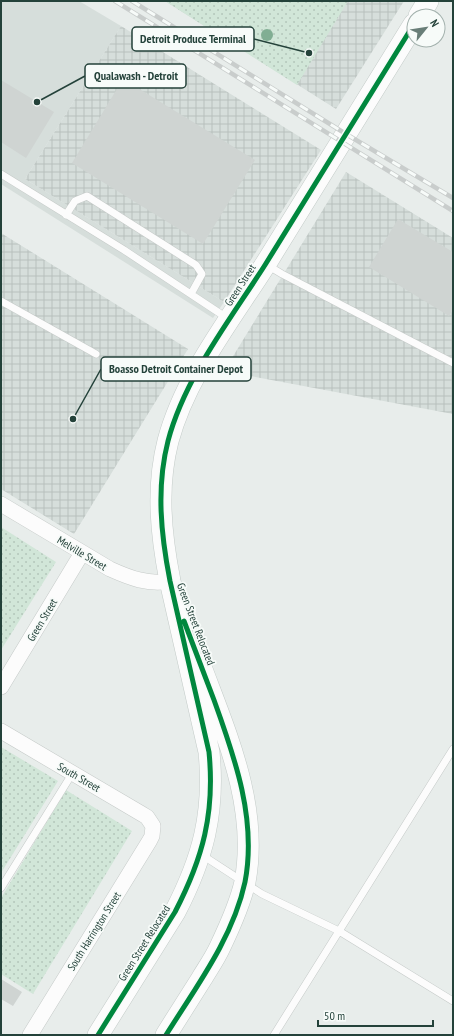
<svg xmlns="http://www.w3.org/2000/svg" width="454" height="1036" font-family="'PT Sans Narrow',sans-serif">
<defs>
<pattern id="industrial-grid" width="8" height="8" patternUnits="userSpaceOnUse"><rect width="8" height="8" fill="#d6dedb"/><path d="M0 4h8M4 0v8" fill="none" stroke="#b8c0bd"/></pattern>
<pattern id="grass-dots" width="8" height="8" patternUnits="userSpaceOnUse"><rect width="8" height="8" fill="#d1e6d8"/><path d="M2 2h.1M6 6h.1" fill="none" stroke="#b3c6ba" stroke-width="1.8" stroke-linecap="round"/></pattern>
</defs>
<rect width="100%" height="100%" fill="#e8edeb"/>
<path fill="#d6dedb" d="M1,1H79L121,26L25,179L224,302L213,318L1,184Z"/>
<path fill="url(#industrial-grid)" d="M165,1H404L336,109Z
M121,26L321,150L224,302L25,179Z
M346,172L453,238V414L224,371Z
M1,233L188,349L74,534L1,489Z"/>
<path fill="url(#grass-dots)" d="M165,1H348L297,85Z
M1,527L56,562L1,650Z
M1,747L58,781L1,873Z
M66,790L132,831L33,994L1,974V898Z"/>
<path fill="#cfd4d2" d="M123,79L255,160L203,244L72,163Z
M1,80L54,112L26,158L1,142Z
M398,219L453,252V310L449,316L369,267Z
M1,979L22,992L13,1006L1,999Z"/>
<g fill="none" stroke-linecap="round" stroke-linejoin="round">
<g stroke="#c5cac8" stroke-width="8">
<path id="lane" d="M1,174L124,250L227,318
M66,215L75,201L87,196L196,265L202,274L191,294
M267,265L282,274L453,363
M1,301L96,354
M202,855L262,894L339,931L453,1001
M1,888L72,774
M274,1035L453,749"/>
</g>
<g stroke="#c5cac8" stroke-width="16">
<path id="street" d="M1,504L110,569C130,578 148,585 170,581
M1,687L82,553
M1,731L142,814L147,817L153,826L152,836L150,840L30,1035"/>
</g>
<g stroke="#c3cbc8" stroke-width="22">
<path id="secondary" d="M419,16L428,1
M98,1035L175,912C203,858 215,813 209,752L170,581C161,535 156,488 168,441C185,377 230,320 265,265C315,185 364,104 414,24
M166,1035C178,1016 190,997 202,978C208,968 215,958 220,947C230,926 240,904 245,882C259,806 226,734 200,664"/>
</g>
<use href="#lane" stroke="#fcfcfc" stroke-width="7"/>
<use href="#street" stroke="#fcfcfc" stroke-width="15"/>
<use href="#secondary" stroke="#fcfcfc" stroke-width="21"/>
<g stroke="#c9cdcc" stroke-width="4.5">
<path id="rail" d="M115,1L453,211
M132,1L346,134L453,198"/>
</g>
<use href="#rail" stroke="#f7fbf9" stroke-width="3" stroke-dasharray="9" stroke-linecap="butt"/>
<g stroke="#f7fbf9" stroke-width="8">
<path id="cycleway" d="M98,1035L175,912C203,858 215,813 209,752L170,581C161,535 156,488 168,441C185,377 230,320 265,265C315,185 364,104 414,24
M166,1035C196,987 233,938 245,882C257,820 235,758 214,700C204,674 194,647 184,621"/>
</g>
<use href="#cycleway" stroke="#00873e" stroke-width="5"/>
</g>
<circle fill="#81ae93" cx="267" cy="35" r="6"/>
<g text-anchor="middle" stroke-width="3.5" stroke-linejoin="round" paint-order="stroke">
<g font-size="11" fill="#24423a" stroke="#f7fbf9">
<text transform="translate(240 285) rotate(-57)" y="4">Green Street</text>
<text transform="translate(82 553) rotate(31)" y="4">Melville Street</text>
<text transform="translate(42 620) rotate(-59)" y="4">Green Street</text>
<text transform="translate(196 624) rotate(69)" y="4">Green Street Relocated</text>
<text transform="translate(79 777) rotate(30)" y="4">South Street</text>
<text transform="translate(94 931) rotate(-58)" y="4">South Harrington Street</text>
<text transform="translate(144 943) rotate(-58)" y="4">Green Street Relocated</text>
</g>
</g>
<path fill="none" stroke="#24423a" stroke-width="1.5" d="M309 53L254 39M37 102L85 76M73 419L101 369"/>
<g fill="#24423a" stroke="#f7fbf9" stroke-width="1.5">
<circle cx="309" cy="53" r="4"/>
<circle cx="37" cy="102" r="4"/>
<circle cx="73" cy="419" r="4"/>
</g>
<g fill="#f7fbf9" stroke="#24423a" stroke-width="1.5">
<rect x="132" y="27" width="122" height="24" rx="4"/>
<rect x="85" y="64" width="101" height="24" rx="4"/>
<rect x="101" y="357" width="150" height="24" rx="4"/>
</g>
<g font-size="12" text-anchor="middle" font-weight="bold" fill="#24423a">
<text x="193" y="43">Detroit Produce Terminal</text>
<text x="136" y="80">Qualawash - Detroit</text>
<text x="176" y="373">Boasso Detroit Container Depot</text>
</g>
<rect width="454" height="1036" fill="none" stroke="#24423a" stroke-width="4"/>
<g transform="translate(426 28) rotate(60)"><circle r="19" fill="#f7fbf9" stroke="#a3b1ad"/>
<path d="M0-3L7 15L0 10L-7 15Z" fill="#697e78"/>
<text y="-6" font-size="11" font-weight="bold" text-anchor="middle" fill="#24423a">N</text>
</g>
<path d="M318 1020v6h115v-6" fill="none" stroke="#24423a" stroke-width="2"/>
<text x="324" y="1020" font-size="12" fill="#24423a" stroke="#f7fbf9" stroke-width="3" paint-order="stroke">50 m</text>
</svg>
